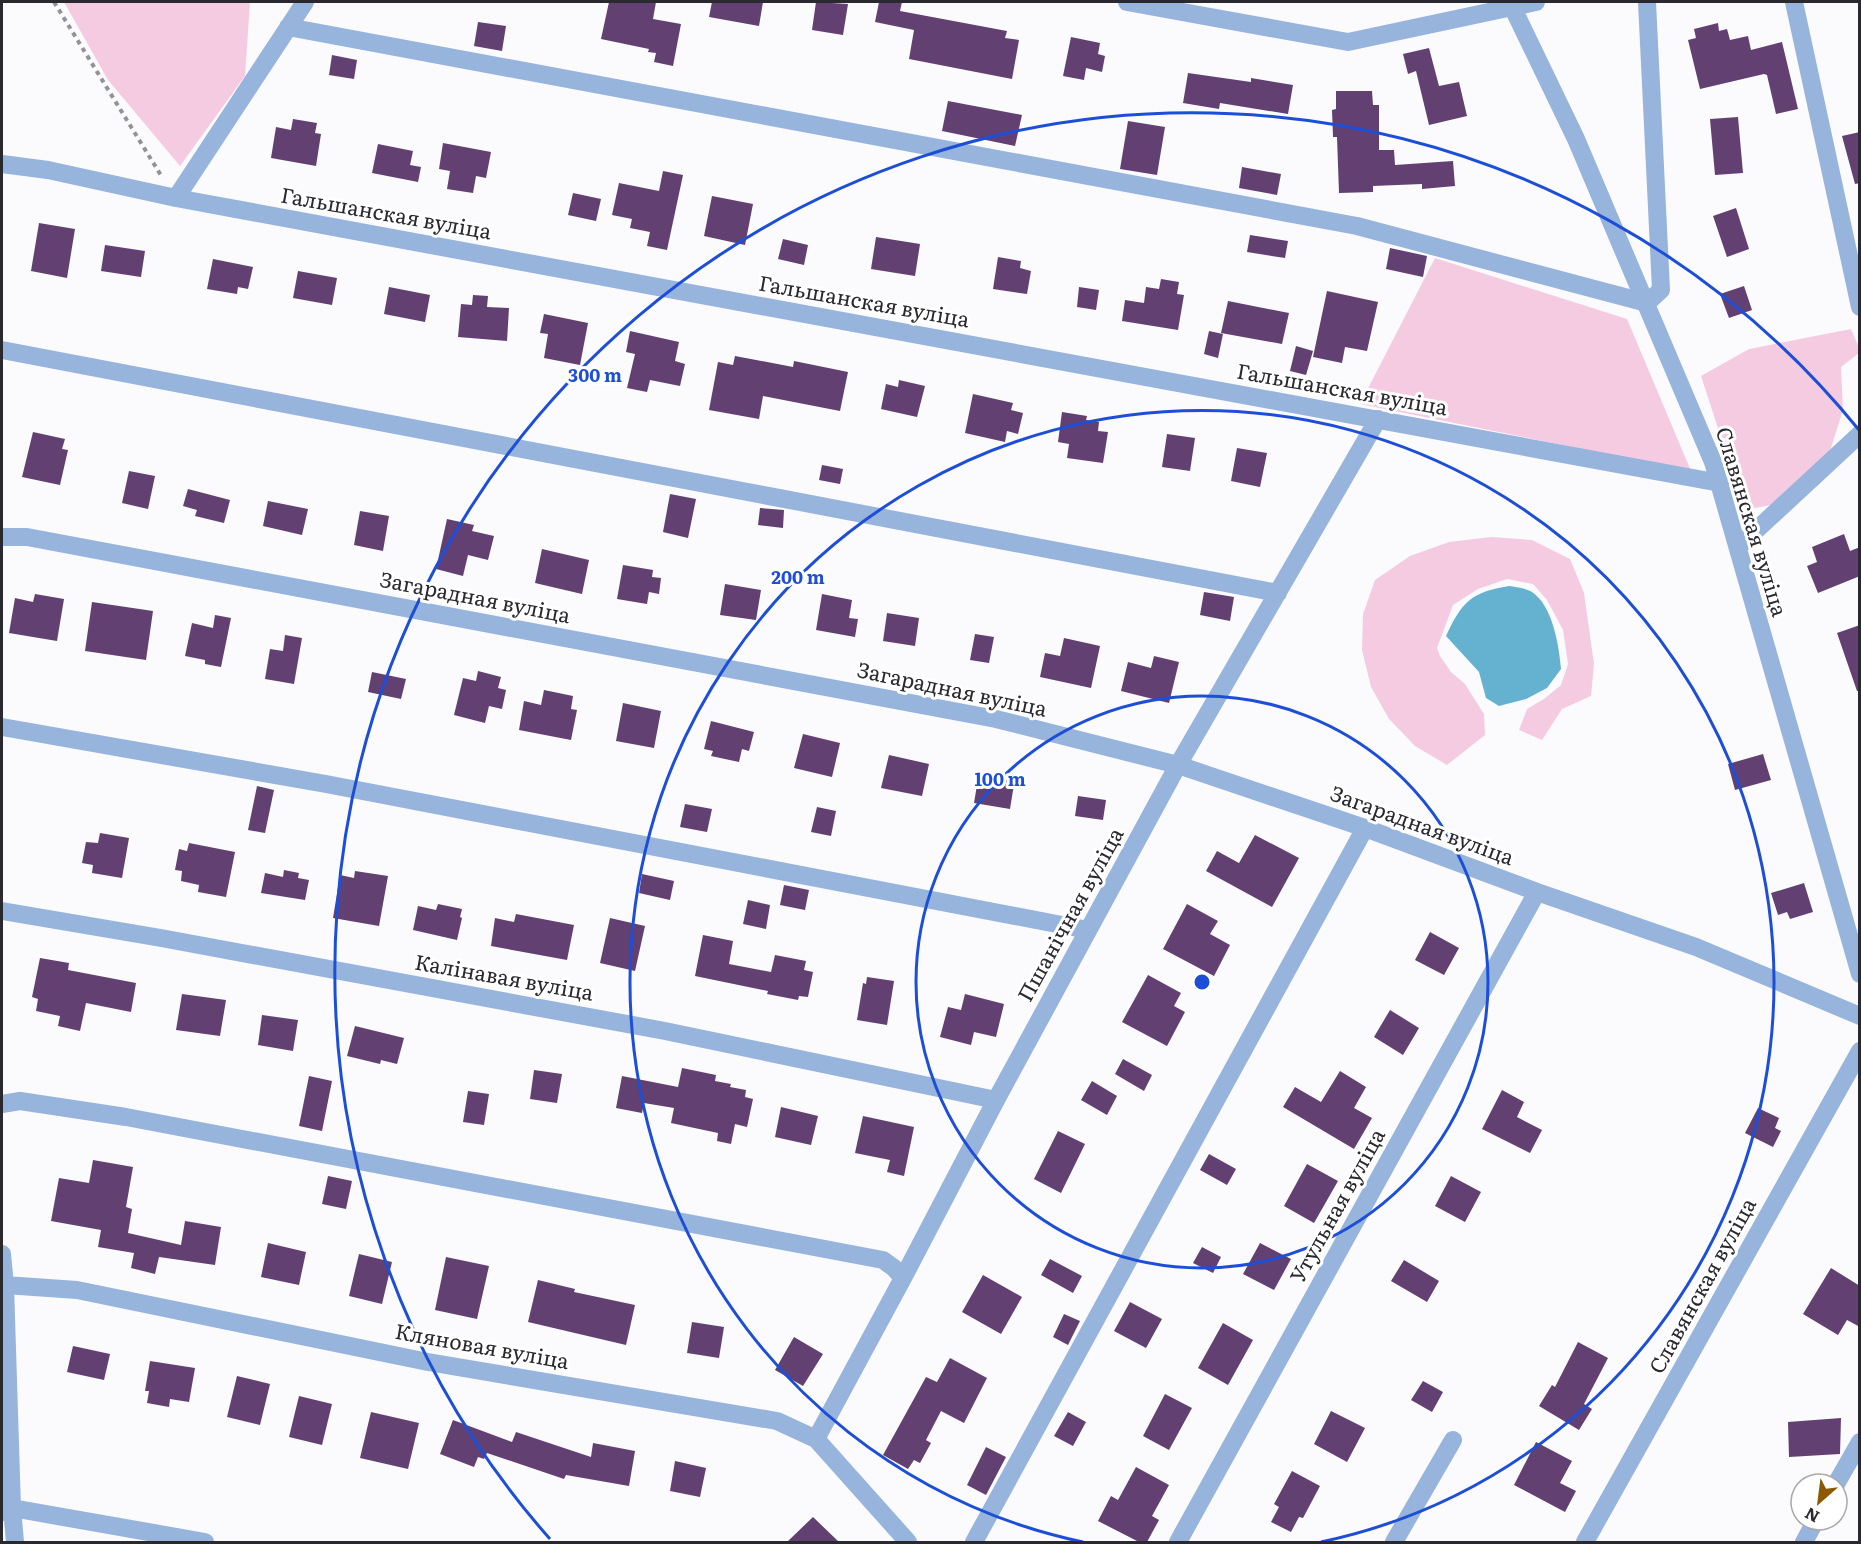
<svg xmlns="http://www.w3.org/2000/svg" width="1861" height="1544" font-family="Literata,serif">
<rect width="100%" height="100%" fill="#fbfbfe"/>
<path fill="#f5cbe2" d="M64,2H250L245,76L180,166L108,80Z
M1435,258L1627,319L1691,471L1360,404Z
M1851,329L1859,348V353L1841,367L1843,410L1830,451L1776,504L1755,508L1742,502L1701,376L1749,349Z
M1491,537L1532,540L1570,559L1584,593L1594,664L1591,696L1562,709L1542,740L1519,730L1527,709L1544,699L1561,685L1568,664L1563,630L1547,600L1533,584L1507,579L1478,589L1453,605L1437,648L1440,656L1451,672L1465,684L1484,714L1485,735L1447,765L1415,746L1389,719L1371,687L1362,650L1363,614L1375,580L1410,556L1449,542Z"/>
<path fill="#65b1d0" d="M1509,586C1515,587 1526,588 1532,592C1553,606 1559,646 1561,669L1547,688L1526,699L1499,706L1486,698L1479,672L1446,636C1462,602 1471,592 1509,586Z"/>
<path fill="#624071" d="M609,2H656L653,19L681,24L673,66L654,62L656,53L648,52L649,49L601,39Z
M712,2H763L759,26L709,17Z
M816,2L848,4L843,35L812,30Z
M879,2H902L900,11L1007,31L1005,38L1019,40L1012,79L909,59L914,30L875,22Z
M478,22L506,26L502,51L474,46Z
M1718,23L1719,31L1727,29L1730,40L1748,36L1751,50L1782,42L1798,109L1776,114L1767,75L1764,74L1700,89L1688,40L1696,38L1694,29Z
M1071,37L1100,43L1098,54L1105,56L1102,72L1086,68L1084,80L1063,76Z
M1429,48L1439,86L1459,82L1467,116L1429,125L1416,71L1408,74L1403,54Z
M332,55L357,60L354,79L329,75Z
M1188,73L1251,82V78L1293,85L1288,114L1220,103L1219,109L1183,103Z
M1336,91H1372L1373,105H1379V150H1394L1395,165L1453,161L1455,186L1422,189V184L1373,186V192L1339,193L1337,137H1333L1332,110L1336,109Z
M948,101L1022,115L1015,146L942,131Z
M1738,117L1743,173L1715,175L1710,119Z
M293,119L317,123L315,133L321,134L316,166L271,158L276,127L291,130Z
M1128,121L1165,127L1157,175L1120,169Z
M1860,132V183L1855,184L1842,136Z
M443,143L491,152L486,178L476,176L473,193L447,189L450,171L439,169Z
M378,144L413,151L410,165L421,167L418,182L372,173Z
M1242,167L1281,174L1277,195L1239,188Z
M663,171L683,175L667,250L647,246L650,232L630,228L632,219L612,215L619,183L659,191Z
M573,193L601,199L596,221L568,215Z
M712,196L753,204L745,245L704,236Z
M1736,208L1749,249L1727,257L1713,216Z
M39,223L75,229L67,278L31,271Z
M1250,235L1288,241L1285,258L1247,252Z
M876,237L920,244L915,276L871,269Z
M783,239L808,245L804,265L778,259Z
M105,245L145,251L141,277L101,271Z
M1390,248L1427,256L1423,277L1386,269Z
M998,257L1021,261L1020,268L1031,271L1027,294L993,289Z
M213,259L253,267L248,289L238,287L237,294L207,289Z
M298,271L337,278L332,305L293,298Z
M1161,279L1179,282L1177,294L1184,295L1178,330L1122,321L1125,300L1144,303L1146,287L1159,289Z
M1744,286L1752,310L1729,318L1720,294Z
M389,287L430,295L425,322L384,314Z
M1079,287L1099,290L1096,310L1077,307Z
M1327,291L1378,302L1367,351L1345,347L1342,363L1313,357Z
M473,295L488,296L487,307L509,308L507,341L458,337L461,304L472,305Z
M1228,301L1289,313L1282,344L1221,333Z
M544,314L588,323L580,365L544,358L548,334L540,333Z
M630,331L679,342L675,361L685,364L680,386L650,380L647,392L627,388L635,354L626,352Z
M1209,331L1223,334L1218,358L1204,354Z
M1296,346L1313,351L1306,375L1290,371Z
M735,356L793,367L794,361L848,372L840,411L763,396L759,419L709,410L718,362L733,365Z
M899,380L925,386L917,417L881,409L886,384L898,387Z
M973,394L1013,403L1011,410L1023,413L1018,434L1007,431L1005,442L965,433Z
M1062,412L1087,416L1086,420L1099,422L1098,431L1108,432L1103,463L1067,458L1069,444L1058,442Z
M33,432L65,439L62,449L68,450L60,485L22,477Z
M1167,434L1195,438L1190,471L1162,467Z
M1237,448L1267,453L1260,487L1231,481Z
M822,465L843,469L840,484L819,480Z
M129,471L155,476L148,509L122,503Z
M188,489L230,500L224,523L195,516L197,510L183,506Z
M670,494L696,499L688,538L663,532Z
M268,501L308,509L302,535L263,526Z
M760,508L784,510L783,528L758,525Z
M360,511L389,516L383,551L354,545Z
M447,519L474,525L472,531L494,536L488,560L468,555L463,576L436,569Z
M1844,534L1850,551L1860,547V576L1818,593L1807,566L1817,562L1812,547Z
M542,549L589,560L582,594L535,583Z
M623,565L653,570L652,577L661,578L659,594L649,592L647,604L617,599Z
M725,584L761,590L756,620L720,615Z
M1204,592L1234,597L1230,621L1200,615Z
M35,594L64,599L57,641L9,633L15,598L33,602Z
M822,594L852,600L849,618L858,619L855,637L816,630Z
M92,602L153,611L146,660L85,651Z
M887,613L919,618L915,646L883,641Z
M215,615L231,618L221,667L205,664V660L185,656L192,623L213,628Z
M1860,625V691H1857L1837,633Z
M975,634L994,637L989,663L970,660Z
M285,635L302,638L294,684L265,679L270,649L283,651Z
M1064,638L1100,646L1091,688L1040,677L1045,653L1060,656Z
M1154,656L1179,662L1169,703L1121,691L1128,662L1151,668Z
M478,671L501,677L498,688L506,690L502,709L489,706L485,723L454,715L463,678L476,681Z
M372,672L406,679L401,699L368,692Z
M544,690L573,696L571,709L577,710L571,740L519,730L524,701L541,705Z
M623,703L661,711L654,748L616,741Z
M711,721L754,732L749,751L742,749L739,762L711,756L713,751L704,749Z
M803,734L840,743L832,777L794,768Z
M1763,754L1771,780L1735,790L1728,764Z
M889,755L929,764L922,796L881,788Z
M979,773L1015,778L1010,809L974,803Z
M257,786L274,790L265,833L248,830Z
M1078,796L1106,800L1103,820L1075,816Z
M685,804L712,809L707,832L680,827Z
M817,807L836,811L831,836L811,832Z
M100,833L129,838L122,878L92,873L93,865L82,863L86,842L98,843Z
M1255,835L1299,858L1272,907L1206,871L1217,851L1239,863Z
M189,843L235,852L226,897L198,892L199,885L181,881L182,871L175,870L179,849L187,851Z
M284,870L299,873L298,878L309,880L305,900L261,893L265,873L283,877Z
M355,871L388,876L379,926L333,918L340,875L354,878Z
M642,874L674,881L670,900L639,893Z
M1804,883L1813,912L1790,919L1787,912L1778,915L1771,893Z
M784,885L809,890L805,910L780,905Z
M748,900L770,905L766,929L743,924Z
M438,904L462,909L460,917L462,918L457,940L413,930L418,906L436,910Z
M1187,904L1218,921L1210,934L1230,945L1214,976L1163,949Z
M516,914L574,925L567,960L491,946L495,918L514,922Z
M610,918L645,926L635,971L600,963Z
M1430,932L1459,948L1444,975L1415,960Z
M703,935L733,941L729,964L771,972L775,955L806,961L804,970L813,972L808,997L799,996L798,1000L767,994L768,991L695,976Z
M40,958L69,963L68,970L136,983L131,1012L86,1003L80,1031L58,1026L60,1016L36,1011L38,999L32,997Z
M1148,975L1181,993L1174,1006L1185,1012L1167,1046L1122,1022Z
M867,977L894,981L887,1025L857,1020L863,983L866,984Z
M182,994L226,1000L220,1036L176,1030Z
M965,994L1004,1004L996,1037L974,1032L971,1045L940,1037L948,1007L961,1010Z
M1390,1010L1419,1028L1403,1055L1374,1037Z
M262,1015L298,1020L293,1051L258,1045Z
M355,1026L404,1038L397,1064L381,1060L380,1064L347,1056Z
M1123,1059L1152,1075L1144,1091L1115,1074Z
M682,1068L716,1075L715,1081L731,1084L730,1087L746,1090L745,1097L753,1099L747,1127L735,1124L731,1144L717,1141L718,1133L671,1123L674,1108L644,1103L642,1113L616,1108L622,1076L678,1087Z
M534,1070L562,1074L557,1103L530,1099Z
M1340,1071L1366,1087L1354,1108L1372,1118L1354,1149L1283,1107L1295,1087L1321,1102Z
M309,1076L332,1081L322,1131L299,1126Z
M1092,1081L1117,1096L1107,1115L1081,1100Z
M1502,1090L1524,1102L1517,1117L1542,1130L1530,1153L1482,1129Z
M468,1091L489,1094L484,1125L463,1122Z
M781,1107L818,1116L811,1145L775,1137Z
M1758,1108L1779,1118L1775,1128L1781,1131L1773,1147L1745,1133Z
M863,1116L914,1127L904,1176L887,1172L890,1160L855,1153Z
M1058,1131L1085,1144L1061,1193L1034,1179Z
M1209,1154L1236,1169L1227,1185L1200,1170Z
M93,1160L133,1167L126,1207L132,1209L128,1233L181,1245L185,1221L221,1227L215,1265L159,1257L155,1274L131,1268L134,1253L98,1247L101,1230L51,1221L59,1178L89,1183Z
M1307,1164L1338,1181L1314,1223L1284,1206Z
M328,1176L352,1181L346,1209L322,1204Z
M1451,1176L1481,1192L1465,1222L1435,1206Z
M268,1243L306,1252L299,1285L261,1277Z
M1260,1243L1291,1259L1274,1290L1243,1274Z
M1202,1247L1221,1257L1213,1273L1193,1263Z
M359,1254L392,1262L382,1304L349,1296Z
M446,1257L489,1266L477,1319L435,1310Z
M1050,1259L1082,1276L1073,1293L1041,1275Z
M1404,1260L1439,1281L1427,1302L1391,1281Z
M1831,1268L1860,1286V1327L1847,1320L1838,1335L1803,1314Z
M983,1275L1022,1297L1001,1334L962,1312Z
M538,1280L575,1289L574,1292L635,1305L626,1345L528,1322Z
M1130,1302L1162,1319L1146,1348L1114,1331Z
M1064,1314L1080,1321L1068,1345L1053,1337Z
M692,1322L724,1327L719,1358L687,1353Z
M1223,1323L1253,1340L1228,1385L1198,1368Z
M794,1337L823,1354L803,1386L775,1370Z
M1578,1342L1608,1358L1584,1404L1592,1409L1579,1430L1539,1406L1552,1385L1555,1387Z
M73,1346L110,1354L104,1380L67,1372Z
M950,1358L987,1378L964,1423L941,1411L926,1440L931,1443L920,1463L914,1460L908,1469L883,1455L926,1377L937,1382Z
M150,1361L195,1368L189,1402L170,1399L169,1407L147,1403L149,1391H145Z
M237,1376L270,1384L260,1425L227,1417Z
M1423,1381L1443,1392L1432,1412L1411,1400Z
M1165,1394L1192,1408L1169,1450L1143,1436Z
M299,1396L332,1404L322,1445L289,1437Z
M1331,1411L1365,1428L1347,1462L1314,1444Z
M371,1412L419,1423L408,1469L360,1458Z
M1068,1412L1086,1422L1073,1446L1054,1436Z
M1841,1418L1840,1454L1789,1457L1788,1422Z
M453,1420L512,1442L516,1432L591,1457L593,1443L635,1451L629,1486L566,1475L564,1479L487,1453L484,1459L478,1457L474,1467L440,1454Z
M1536,1442L1572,1461L1560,1483L1576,1491L1565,1512L1514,1485Z
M986,1447L1006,1457L986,1495L967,1485Z
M675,1461L706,1468L700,1497L670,1491Z
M1136,1467L1169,1485L1152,1516L1159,1520L1147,1542H1139L1098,1521L1111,1496L1118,1500Z
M1292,1471L1320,1486L1303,1518L1299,1517L1291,1532L1271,1522L1279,1507L1274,1504Z
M813,1517L839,1542H787Z"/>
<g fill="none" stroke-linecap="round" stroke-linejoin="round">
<path stroke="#929297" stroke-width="4" stroke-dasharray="4.5 4.5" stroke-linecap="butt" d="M54,2L162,177"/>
<path stroke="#96b4dc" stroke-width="18" d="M1127,2L1348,42L1536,2
M1510,2L1576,139L1713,462L1860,974
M1794,2L1860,307
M288,27L1357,226L1647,303L1661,290L1647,2
M2,164L48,170L176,198L1720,483
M176,198L305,2
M2,350L1278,593
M2,537H27L996,719L1178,765L1365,828L1537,892L1696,947L1860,1016
M1738,547L1860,434
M2,727L326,784L1088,930
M2,911L161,938L665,1031L996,1100
M2,1104L20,1101L126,1117L883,1260L894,1268L903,1278
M2,1254L5,1285L12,1508L15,1542
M2,1286L5,1285L77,1290L428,1362L777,1421L816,1439L908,1542
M816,1439L903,1278L996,1100L1178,765L1378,419
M1836,1484L1860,1442
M3,1512L12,1508L205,1542
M974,1542L1365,828
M1178,1542L1537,892
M1394,1542L1453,1440
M1585,1542L1860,1051
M1804,1542L1816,1520"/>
</g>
<g fill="none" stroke="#1d4ed8" stroke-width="3">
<circle cx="1202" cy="982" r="286"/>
<path d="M1083 1542A572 572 0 1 1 1321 1542"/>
<path d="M550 1539A858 858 0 1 1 1859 430"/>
</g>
<g text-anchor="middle" stroke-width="6" stroke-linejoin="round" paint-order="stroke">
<g font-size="21" fill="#29292f" stroke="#fff">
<text transform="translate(386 214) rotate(10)" y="7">Гальшанская вуліца</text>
<text transform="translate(864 302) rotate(10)" y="7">Гальшанская вуліца</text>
<text transform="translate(1342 390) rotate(10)" y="7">Гальшанская вуліца</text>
<text transform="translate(1751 522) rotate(73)" y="7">Славянская вуліца</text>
<text transform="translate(475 598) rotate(11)" y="7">Загарадная вуліца</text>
<text transform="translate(952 690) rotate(12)" y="7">Загарадная вуліца</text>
<text transform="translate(1422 826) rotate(20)" y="7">Загарадная вуліца</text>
<text transform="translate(1071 915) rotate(-61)" y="7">Пшанічная вуліца</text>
<text transform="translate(504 978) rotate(10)" y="7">Калінавая вуліца</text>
<text transform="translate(1338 1206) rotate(-61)" y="7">Утульная вуліца</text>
<text transform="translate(1703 1286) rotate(-61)" y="7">Славянская вуліца</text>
<text transform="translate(482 1347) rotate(10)" y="7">Кляновая вуліца</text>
</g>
</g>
<circle cx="1202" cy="982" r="9" fill="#1d4ed8" stroke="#fff" stroke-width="3"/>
<g font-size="18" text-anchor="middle" font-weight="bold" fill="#1d4ed8" stroke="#fff" stroke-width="6" stroke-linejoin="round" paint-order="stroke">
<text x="595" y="382">300 m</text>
<text x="798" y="584">200 m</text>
<text x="1000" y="786">100 m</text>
</g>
<rect width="1861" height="1544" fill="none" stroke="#29292f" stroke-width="6"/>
<g transform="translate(1819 1502) rotate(208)"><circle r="28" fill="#ffffff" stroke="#a9a9ac" stroke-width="1.5"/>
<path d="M0-4.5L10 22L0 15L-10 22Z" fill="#8a5900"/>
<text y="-9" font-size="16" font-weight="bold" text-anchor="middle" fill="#29292f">N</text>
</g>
</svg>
